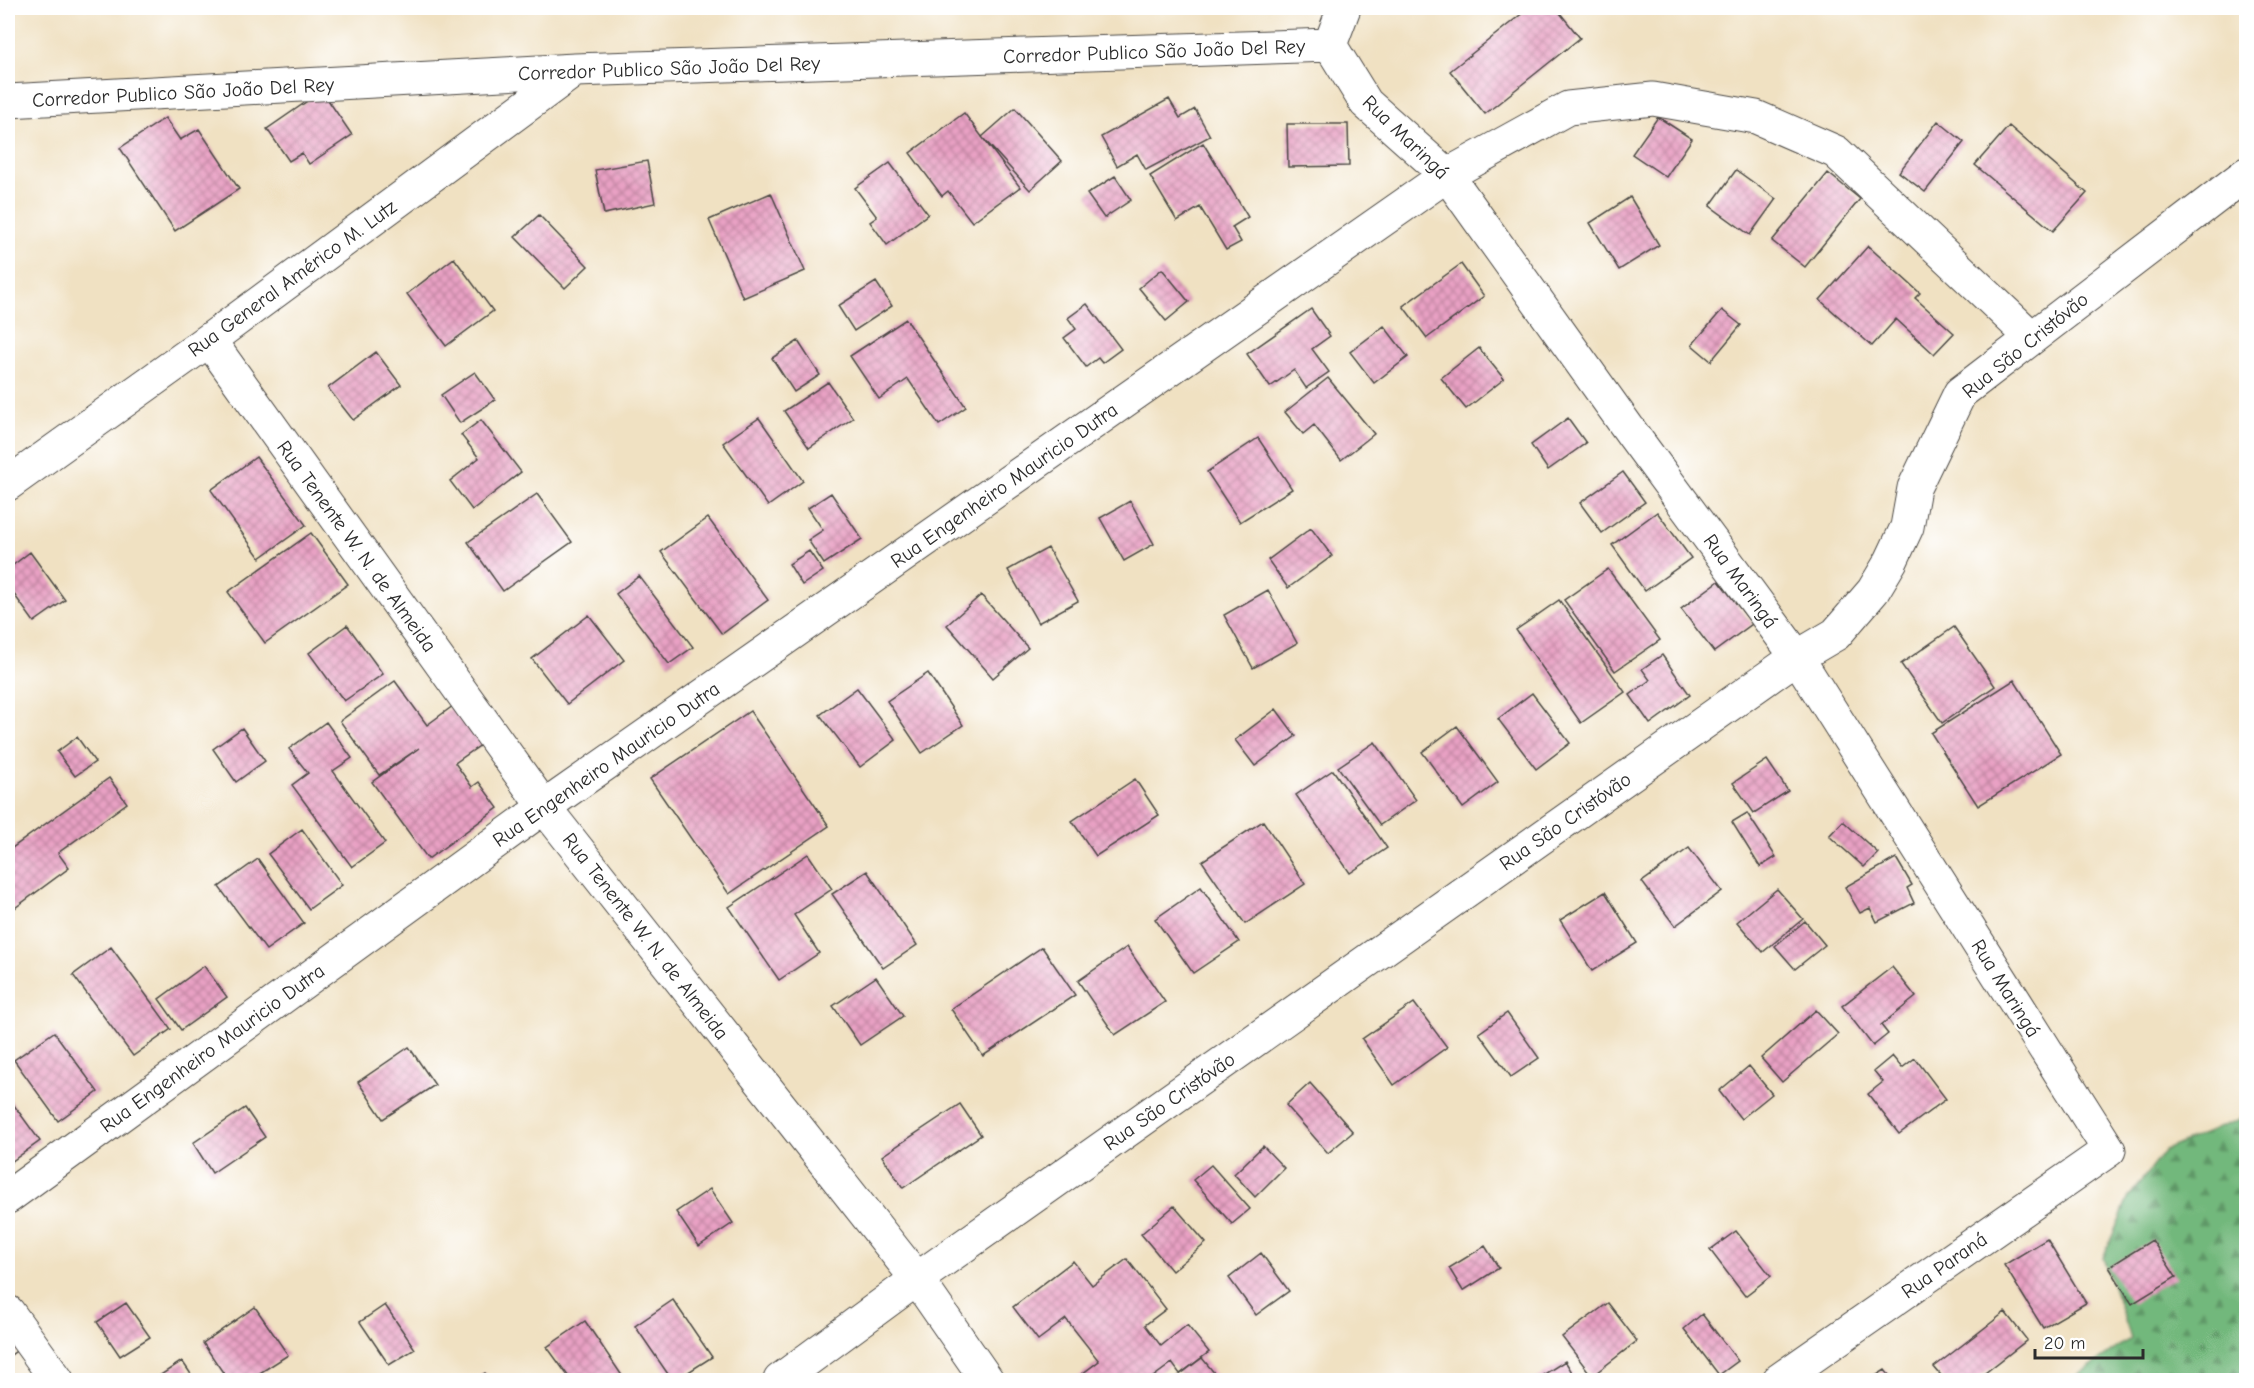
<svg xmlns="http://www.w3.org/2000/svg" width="2254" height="1388" font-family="'Comic Neue',sans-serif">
<defs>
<pattern id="forest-firs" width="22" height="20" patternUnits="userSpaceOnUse" patternTransform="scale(1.5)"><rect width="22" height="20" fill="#72b87c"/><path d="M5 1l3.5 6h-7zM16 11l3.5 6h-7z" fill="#5e9666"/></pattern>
<pattern id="building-cross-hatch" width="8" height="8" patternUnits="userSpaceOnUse" patternTransform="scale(1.5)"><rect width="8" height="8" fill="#e9a1c4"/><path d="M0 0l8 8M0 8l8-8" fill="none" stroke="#bd839f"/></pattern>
</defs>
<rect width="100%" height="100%" fill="#fff"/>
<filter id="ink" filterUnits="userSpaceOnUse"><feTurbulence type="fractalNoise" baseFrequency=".0167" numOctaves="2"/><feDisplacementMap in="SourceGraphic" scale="12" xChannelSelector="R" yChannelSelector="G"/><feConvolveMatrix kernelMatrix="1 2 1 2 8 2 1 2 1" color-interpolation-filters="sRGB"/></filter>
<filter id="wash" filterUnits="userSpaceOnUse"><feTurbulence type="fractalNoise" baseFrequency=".008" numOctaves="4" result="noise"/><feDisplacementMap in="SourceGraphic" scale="24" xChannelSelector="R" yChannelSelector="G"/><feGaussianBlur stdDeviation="1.35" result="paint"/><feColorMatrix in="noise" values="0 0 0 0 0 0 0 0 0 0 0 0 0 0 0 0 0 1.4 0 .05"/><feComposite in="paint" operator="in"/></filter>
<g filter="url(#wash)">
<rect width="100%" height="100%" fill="#f0e1c2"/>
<path fill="url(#forest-firs)" stroke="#4e7254" stroke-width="1.5" d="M2246,1112V1380H2071L2131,1338L2103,1258L2129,1197L2165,1150L2240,1119Z"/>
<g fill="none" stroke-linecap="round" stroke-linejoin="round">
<path stroke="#5ba6d3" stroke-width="10" d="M2240,1380L2246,1375"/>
</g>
<g id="blocks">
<path fill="url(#building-cross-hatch)" d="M1529,8H1556L1580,38L1485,114L1450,71Z
M322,91L352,135L309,164L302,153L289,161L267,129Z
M1169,99L1180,118L1195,109L1210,136L1146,170L1137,154L1117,166L1101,137Z
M1015,108L1062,161L1030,190L982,137Z
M964,113L1020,187L972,222L948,191L942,196L910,153Z
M1658,117L1692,139L1666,177L1632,154Z
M165,118L180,140L199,129L239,189L175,231L120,148Z
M1938,121L1964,142L1925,192L1899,172Z
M1287,124H1348L1349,166L1288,167Z
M2009,126L2087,193L2053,231L1975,165Z
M1203,143L1248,217L1232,227L1241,242L1226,250L1200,207L1177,221L1150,176Z
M647,161L655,203L604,214L595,170Z
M890,163L928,214L887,245L870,222L877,217L855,188Z
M1736,170L1776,199L1750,235L1710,206Z
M1828,173L1860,199L1805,267L1772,241Z
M1115,176L1131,200L1104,218L1087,194Z
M771,193L805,271L743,298L709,220Z
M1630,197L1659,245L1619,270L1590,223Z
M539,215L588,266L565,288L515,237Z
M1868,246L1920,293L1915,298L1954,333L1934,354L1896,319L1872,346L1820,300Z
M454,258L493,311L446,346L407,294Z
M1461,264L1484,296L1427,338L1403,306Z
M1162,269L1189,302L1166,321L1139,288Z
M876,282L892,306L854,331L838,306Z
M1087,304L1121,349L1102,363L1098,358L1086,367L1064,338L1076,329L1068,318Z
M1311,309L1330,336L1312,349L1329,372L1306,388L1294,370L1270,387L1247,354Z
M1722,310L1741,325L1711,361L1692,345Z
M906,319L966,407L939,425L908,379L879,399L850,356Z
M1384,326L1408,357L1374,383L1350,352Z
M798,341L820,375L794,392L772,358Z
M1479,348L1504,379L1466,409L1441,378Z
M376,352L401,385L353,420L328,388Z
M475,372L495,400L460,423L441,395Z
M1328,378L1374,434L1341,460L1314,425L1303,434L1285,412Z
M828,382L853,418L809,448L784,411Z
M759,418L803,481L768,506L723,443Z
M1568,418L1586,443L1548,470L1531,445Z
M481,420L521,472L472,510L450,481L479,458L461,435Z
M1258,438L1292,489L1240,522L1207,472Z
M256,457L306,525L260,558L211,490Z
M1623,472L1645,502L1602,533L1580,503Z
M831,493L862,539L824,564L808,540L823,530L808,508Z
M537,494L572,542L503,591L468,542Z
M1130,501L1154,544L1124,561L1100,518Z
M1657,512L1691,558L1645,591L1612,545Z
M708,518L768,600L722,634L661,552Z
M1311,528L1332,556L1288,588L1268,560Z
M311,533L348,584L265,643L228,592Z
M1048,548L1078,601L1038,623L1008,570Z
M809,551L823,571L802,585L789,564Z
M30,552L65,600L34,622L8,586V569Z
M1608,569L1660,640L1615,671L1564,600Z
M639,576L693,647L669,664L616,594Z
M1719,581L1752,624L1714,652L1681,609Z
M1268,590L1297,643L1253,668L1224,615Z
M981,595L1028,648L993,678L947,625Z
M1559,600L1625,692L1581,723L1516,630Z
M589,615L624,660L567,704L532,659Z
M347,625L383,674L344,701L309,653Z
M1954,627L1995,686L1942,723L1901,664Z
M1662,655L1690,695L1650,724L1630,695L1650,680L1642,669Z
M928,673L963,725L922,753L887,701Z
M2014,680L2061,754L1978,806L1931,733Z
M395,681L427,725L457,703L485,742L455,763L472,787L479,782L498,808L428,859L372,782L419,748L379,775L340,721Z
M857,688L896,740L860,767L820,715Z
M1532,693L1570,743L1536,769L1498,719Z
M1276,709L1296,736L1255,766L1235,740Z
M750,711L829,826L729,894L650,779Z
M326,722L352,758L333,771L385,843L352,867L292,785L308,773L289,749Z
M1457,726L1498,782L1463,808L1422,752Z
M242,728L265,761L236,782L213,749Z
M77,737L95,762L75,776L57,752Z
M1375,742L1416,800L1380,825L1338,767Z
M1767,760L1788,791L1754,813L1733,783Z
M1333,770L1387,848L1350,873L1296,795Z
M109,778L127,803L58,853L69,868L8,913V851Z
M1135,779L1159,815L1096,856L1072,821Z
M1747,813L1776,857L1760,867L1732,822Z
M1263,821L1305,884L1245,924L1202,861Z
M1843,821L1878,853L1864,867L1829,836Z
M302,829L342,885L309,909L268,854Z
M1689,848L1722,891L1675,926L1642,882Z
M808,854L832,889L794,915L819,953L779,980L729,907Z
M1896,858L1912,885L1907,888L1914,903L1877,922L1870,908L1860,913L1845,887Z
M258,859L304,923L266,950L219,887Z
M867,871L917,945L883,968L832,894Z
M1201,887L1239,942L1193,973L1155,919Z
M1777,889L1803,919L1763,952L1737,922Z
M1605,892L1637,943L1592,971L1560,920Z
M1805,921L1825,945L1795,969L1775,946Z
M111,947L171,1029L133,1056L73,975Z
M1042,947L1075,995L983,1056L951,1009Z
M1127,947L1165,1002L1115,1035L1078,981Z
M204,966L227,997L181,1030L159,999Z
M1892,967L1916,997L1881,1025L1888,1034L1873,1046L1842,1006Z
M876,977L903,1016L860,1045L833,1006Z
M1414,1003L1447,1047L1394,1085L1362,1039Z
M1816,1010L1838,1034L1782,1082L1761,1058Z
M1507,1013L1539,1058L1511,1077L1479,1033Z
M54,1032L98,1092L58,1121L14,1060Z
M409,1047L435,1085L383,1119L358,1082Z
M1892,1056L1902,1068L1915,1058L1946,1099L1899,1134L1868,1094L1883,1082L1874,1071Z
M1749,1066L1772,1094L1741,1119L1719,1091Z
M1310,1083L1353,1132L1328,1153L1286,1105Z
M8,1097L40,1141L8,1164Z
M960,1104L981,1135L903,1188L882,1156Z
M245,1108L265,1137L212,1173L193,1143Z
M1263,1146L1284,1168L1255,1197L1234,1174Z
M1211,1165L1250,1209L1232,1224L1193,1180Z
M710,1189L733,1223L699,1246L676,1212Z
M1174,1206L1206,1243L1172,1271L1141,1234Z
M1736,1231L1771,1276L1745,1296L1710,1250Z
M2047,1239L2086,1303L2043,1328L2004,1265Z
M2152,1240L2176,1277L2132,1304L2109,1267Z
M1485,1246L1499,1268L1463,1291L1449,1268Z
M1261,1253L1289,1291L1256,1315L1229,1278Z
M1127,1259L1166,1309L1145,1325L1161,1346L1187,1325L1209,1352L1180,1374L1172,1363L1149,1380H1074L1099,1361L1066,1319L1038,1340L1013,1307L1073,1261L1092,1285Z
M673,1300L712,1357L676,1380H672L635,1326Z
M126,1303L150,1337L120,1356L97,1322Z
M1608,1303L1637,1341L1592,1376L1562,1337Z
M385,1305L415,1349L389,1365L360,1322Z
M255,1307L288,1355L249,1380H228L203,1343Z
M2005,1312L2027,1340L1976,1380H1945L1934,1367Z
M1702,1314L1738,1361L1719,1375L1684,1329Z
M585,1321L625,1380H571L547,1347Z
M8,1332L19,1349L8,1357Z
M1202,1358L1220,1380H1173Z
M182,1361L195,1380H153Z
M1565,1361L1577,1380H1535Z
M1885,1370L1893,1380H1869Z
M485,1373L491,1380H473Z"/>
</g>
</g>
<g filter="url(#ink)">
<use href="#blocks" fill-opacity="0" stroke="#494642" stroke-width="1.5"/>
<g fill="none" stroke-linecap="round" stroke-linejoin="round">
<g stroke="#494642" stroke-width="35">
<path id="street" d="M1330,45L1366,103L1447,175L1633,435L1797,657L2109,1150L1779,1380
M1330,45L1344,8
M8,101L575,70L1330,45
M209,340L544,807L917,1279L987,1380
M8,484L209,340L575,70
M8,1197L544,807L1447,175L1568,108L1653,99L1756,117L1836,152L2031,337
M8,1312L57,1380
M780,1380L917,1279L1797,657L1836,634L1873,591L1891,561L1907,527L1914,488L1960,393L2246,174"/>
</g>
<use href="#street" stroke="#fff" stroke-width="33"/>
</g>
</g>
<g text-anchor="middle" stroke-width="4.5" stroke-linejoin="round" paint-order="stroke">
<g font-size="20" fill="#2b2b2b" stroke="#fff">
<text transform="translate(1154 51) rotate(-2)" y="7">Corredor Publico São João Del Rey</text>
<text transform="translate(669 68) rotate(-2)" y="7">Corredor Publico São João Del Rey</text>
<text transform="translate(183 92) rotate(-3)" y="7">Corredor Publico São João Del Rey</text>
<text transform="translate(1406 137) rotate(44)" y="7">Rua Maringá</text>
<text transform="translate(292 278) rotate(-36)" y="7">Rua General Américo M. Lutz</text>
<text transform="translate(2025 345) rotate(-39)" y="7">Rua São Cristóvão</text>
<text transform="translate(1004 485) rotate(-35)" y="7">Rua Engenheiro Mauricio Dutra</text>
<text transform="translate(357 546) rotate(54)" y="7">Rua Tenente W. N. de Almeida</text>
<text transform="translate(1741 581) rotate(54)" y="7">Rua Maringá</text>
<text transform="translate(606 764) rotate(-35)" y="7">Rua Engenheiro Mauricio Dutra</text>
<text transform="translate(1565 821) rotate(-35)" y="7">Rua São Cristóvão</text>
<text transform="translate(646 936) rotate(52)" y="7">Rua Tenente W. N. de Almeida</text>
<text transform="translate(2006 988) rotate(58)" y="7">Rua Maringá</text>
<text transform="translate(212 1048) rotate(-36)" y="7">Rua Engenheiro Mauricio Dutra</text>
<text transform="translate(1169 1101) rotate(-35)" y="7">Rua São Cristóvão</text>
<text transform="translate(1944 1265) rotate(-35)" y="7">Rua Paraná</text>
</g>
</g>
<rect width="2254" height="1388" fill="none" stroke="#fff" stroke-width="30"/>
<path d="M2035 1349v9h108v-9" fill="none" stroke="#2b2b2b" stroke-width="3"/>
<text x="2044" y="1349" font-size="18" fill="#2b2b2b" stroke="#ffffff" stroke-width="4.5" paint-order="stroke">20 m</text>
</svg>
